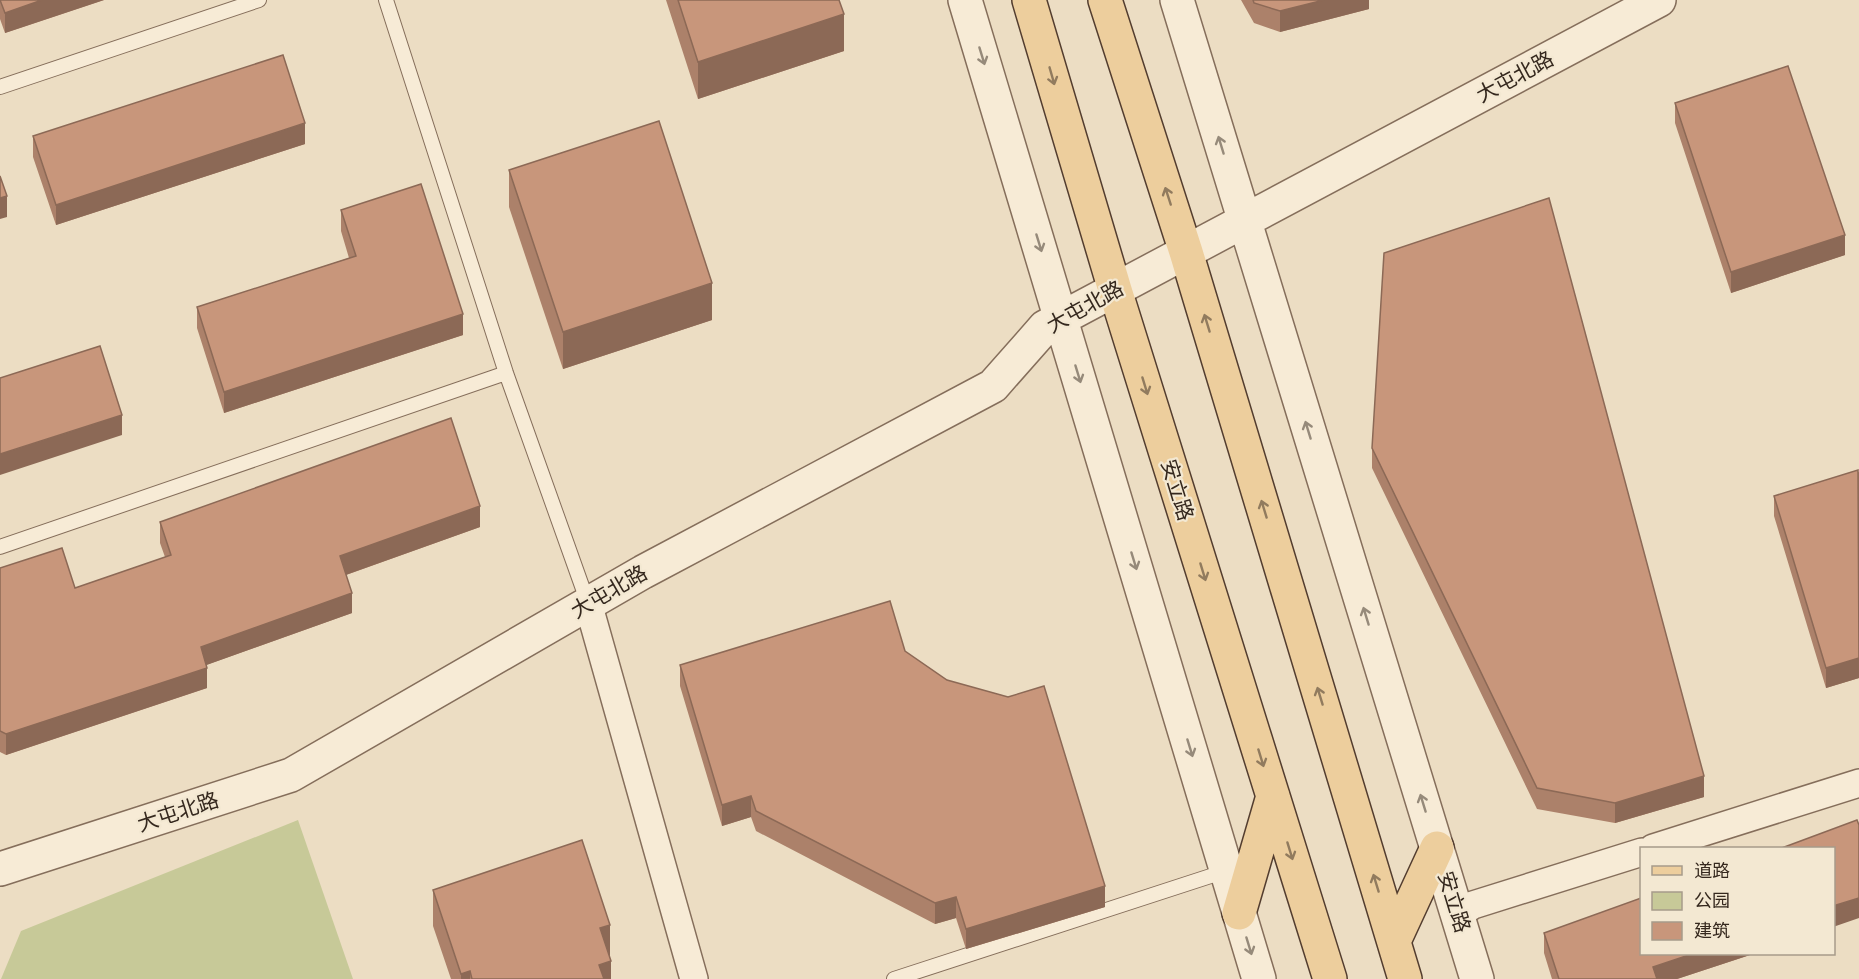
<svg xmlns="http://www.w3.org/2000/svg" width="1859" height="979" font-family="Spectral,'Noto Sans SC',serif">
<rect width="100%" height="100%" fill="#ecddc3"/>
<path fill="#c7c998" d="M298,820L353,979H1L21,931Z"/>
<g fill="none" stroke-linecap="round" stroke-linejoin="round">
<g stroke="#856e5b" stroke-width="16">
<path id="service" d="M386,0L506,373L588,603
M0,87L259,0
M0,547L506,373
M894,979L1226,871"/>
</g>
<g stroke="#856e5b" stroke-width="30">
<path id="minor" d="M588,603L694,979
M1653,848L1859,783
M1457,915L1473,905L1642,852"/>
</g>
<g stroke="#856e5b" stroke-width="36">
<path id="tertiary" d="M965,0L1259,979
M1177,0L1477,979
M0,869L291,775L643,572L993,386L1045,327L1659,0"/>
</g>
<g stroke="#533d2f" stroke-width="36">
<path id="primary" d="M1029,0L1115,290L1330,979
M1105,0L1186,252L1405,979
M1239,913L1273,796
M1394,941L1437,848"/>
</g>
<use href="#service" stroke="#f7ebd6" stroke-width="14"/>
<use href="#minor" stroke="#f7ebd6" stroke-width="27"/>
<use href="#tertiary" stroke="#f7ebd6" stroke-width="33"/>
<use href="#primary" stroke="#edce9d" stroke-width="33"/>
</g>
<path fill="#ac816a" d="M0,0H104L5,33L0,19Z
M666,0H839L844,51L698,99Z
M1241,0H1369V9L1280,32L1254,23Z
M1675,103L1845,255L1731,293L1675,123Z
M33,136L305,144L56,225L33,157Z
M509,170L712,320L563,369L509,207Z
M341,210L463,335L224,413L197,328V307L349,258L341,231Z
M1372,448L1704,797L1615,823L1537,809L1372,468Z
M1859,472V678L1826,688L1774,516V496Z
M160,522L480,527L346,575L352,613L206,665L207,688L6,755L0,752V568L75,588L165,557L160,543Z
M905,651L1105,907L966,949L956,918L935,924L756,831L751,817L722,826L680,686V665Z
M433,890L611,979H451L433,926Z
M1544,933L1641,954H1753L1677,979H1552L1544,953Z"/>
<path fill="#8c6956" d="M42,0H104L5,33V13Z
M1324,0H1369V9L1280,32V11Z
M844,14V51L698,99V62Z
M305,123V144L56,225V205Z
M7,196V217L0,219V198Z
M1845,235V255L1731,293V272Z
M712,283V320L563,369V332Z
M463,314V335L224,413V392Z
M122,415V435L0,475V454Z
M480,506V527L340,577V556Z
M352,593V613L201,667V647Z
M1859,658V678L1826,688V668Z
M207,668V688L6,755V734Z
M1704,776V797L1615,823V803Z
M751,796V817L722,826V805Z
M1105,886V907L966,949V929Z
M956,897V918L935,924V903Z
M1859,898V918L1833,927V906Z
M610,925V961L600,928Z
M1692,954H1753L1677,979H1653V967Z
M611,961V979H599V965Z
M470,971V979H461V974Z"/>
<path fill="#c8967b" stroke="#8c6956" stroke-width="1.5" d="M0,0H42L5,13Z
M678,0H839L844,14L698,62Z
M1253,0H1324L1280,11L1254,3Z
M283,55L305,123L56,205L33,136Z
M1788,66L1845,235L1731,272L1675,103Z
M659,121L712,283L563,332L509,170Z
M0,176L7,196L0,198Z
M421,184L463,314L224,392L197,307L356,256L341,210Z
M1549,198L1704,776L1615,803L1537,788L1372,448L1384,253Z
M100,346L122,415L0,454V378Z
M451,418L480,506L340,556L352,593L201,647L207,668L6,734L0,731V568L62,548L75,588L171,555L160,522Z
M1858,470L1859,658L1826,668L1774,496Z
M890,601L905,651L947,680L1008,697L1044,686L1105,886L966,929L956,897L935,903L756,811L751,796L722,805L680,665Z
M1857,820L1859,825V898L1833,906V849H1779Z
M582,840L610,925L600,928L611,961L599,965L604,979H472L470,971L461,974L433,890Z
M1641,898V954H1692L1653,967L1657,979H1559L1544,933Z"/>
<defs><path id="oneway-shaft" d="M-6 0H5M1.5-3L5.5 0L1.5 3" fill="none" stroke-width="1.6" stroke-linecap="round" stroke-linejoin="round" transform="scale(1.5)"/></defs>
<g stroke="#968a7a">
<use href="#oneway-shaft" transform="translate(982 56) rotate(73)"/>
<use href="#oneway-shaft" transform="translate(1221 145) rotate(-107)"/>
<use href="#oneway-shaft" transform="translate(1039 243) rotate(73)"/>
<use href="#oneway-shaft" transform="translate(1078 374) rotate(73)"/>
<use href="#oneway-shaft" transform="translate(1308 430) rotate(-107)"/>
<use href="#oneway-shaft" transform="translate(1134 561) rotate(73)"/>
<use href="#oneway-shaft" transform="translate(1366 616) rotate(-107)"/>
<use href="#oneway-shaft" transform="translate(1190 748) rotate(73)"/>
<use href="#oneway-shaft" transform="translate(1423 803) rotate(-107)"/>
<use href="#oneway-shaft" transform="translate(1249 946) rotate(73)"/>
</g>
<g stroke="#917b5e">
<use href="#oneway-shaft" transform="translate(1052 76) rotate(74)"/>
<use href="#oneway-shaft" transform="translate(1168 196) rotate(-108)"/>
<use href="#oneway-shaft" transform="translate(1207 323) rotate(-107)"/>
<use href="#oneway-shaft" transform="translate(1145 386) rotate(73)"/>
<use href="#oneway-shaft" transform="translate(1264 509) rotate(-107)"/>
<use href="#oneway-shaft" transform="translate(1203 572) rotate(73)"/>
<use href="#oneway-shaft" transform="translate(1320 696) rotate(-107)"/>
<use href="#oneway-shaft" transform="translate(1261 758) rotate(73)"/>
<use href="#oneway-shaft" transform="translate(1290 851) rotate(73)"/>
<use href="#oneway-shaft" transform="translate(1376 883) rotate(-107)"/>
</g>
<g text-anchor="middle" stroke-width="4.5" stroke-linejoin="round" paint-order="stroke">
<g font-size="21" fill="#35281e" stroke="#f3e8d2">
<text transform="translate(1515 77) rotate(-28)" y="7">大屯北路</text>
<text transform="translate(1085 307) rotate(-29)" y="7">大屯北路</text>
<text transform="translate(1177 490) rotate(73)" y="7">安立路</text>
<text transform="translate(609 592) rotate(-30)" y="7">大屯北路</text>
<text transform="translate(178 812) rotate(-18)" y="7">大屯北路</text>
<text transform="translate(1454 902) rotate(73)" y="7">安立路</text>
</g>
</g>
<rect x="1640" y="847" width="195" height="108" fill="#f3e8d2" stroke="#a79b8a" stroke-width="1.5"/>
<rect x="1652" y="866" width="30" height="9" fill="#edce9d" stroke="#a79b8a" stroke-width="1.5"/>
<text x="1694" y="877" font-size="18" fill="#35281e">道路</text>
<rect x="1652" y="892" width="30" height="18" fill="#c7c998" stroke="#a79b8a" stroke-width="1.5"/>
<text x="1694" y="907" font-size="18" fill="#35281e">公园</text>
<rect x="1652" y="922" width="30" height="18" fill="#c8967b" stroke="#a79b8a" stroke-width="1.5"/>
<text x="1694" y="937" font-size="18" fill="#35281e">建筑</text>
</svg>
